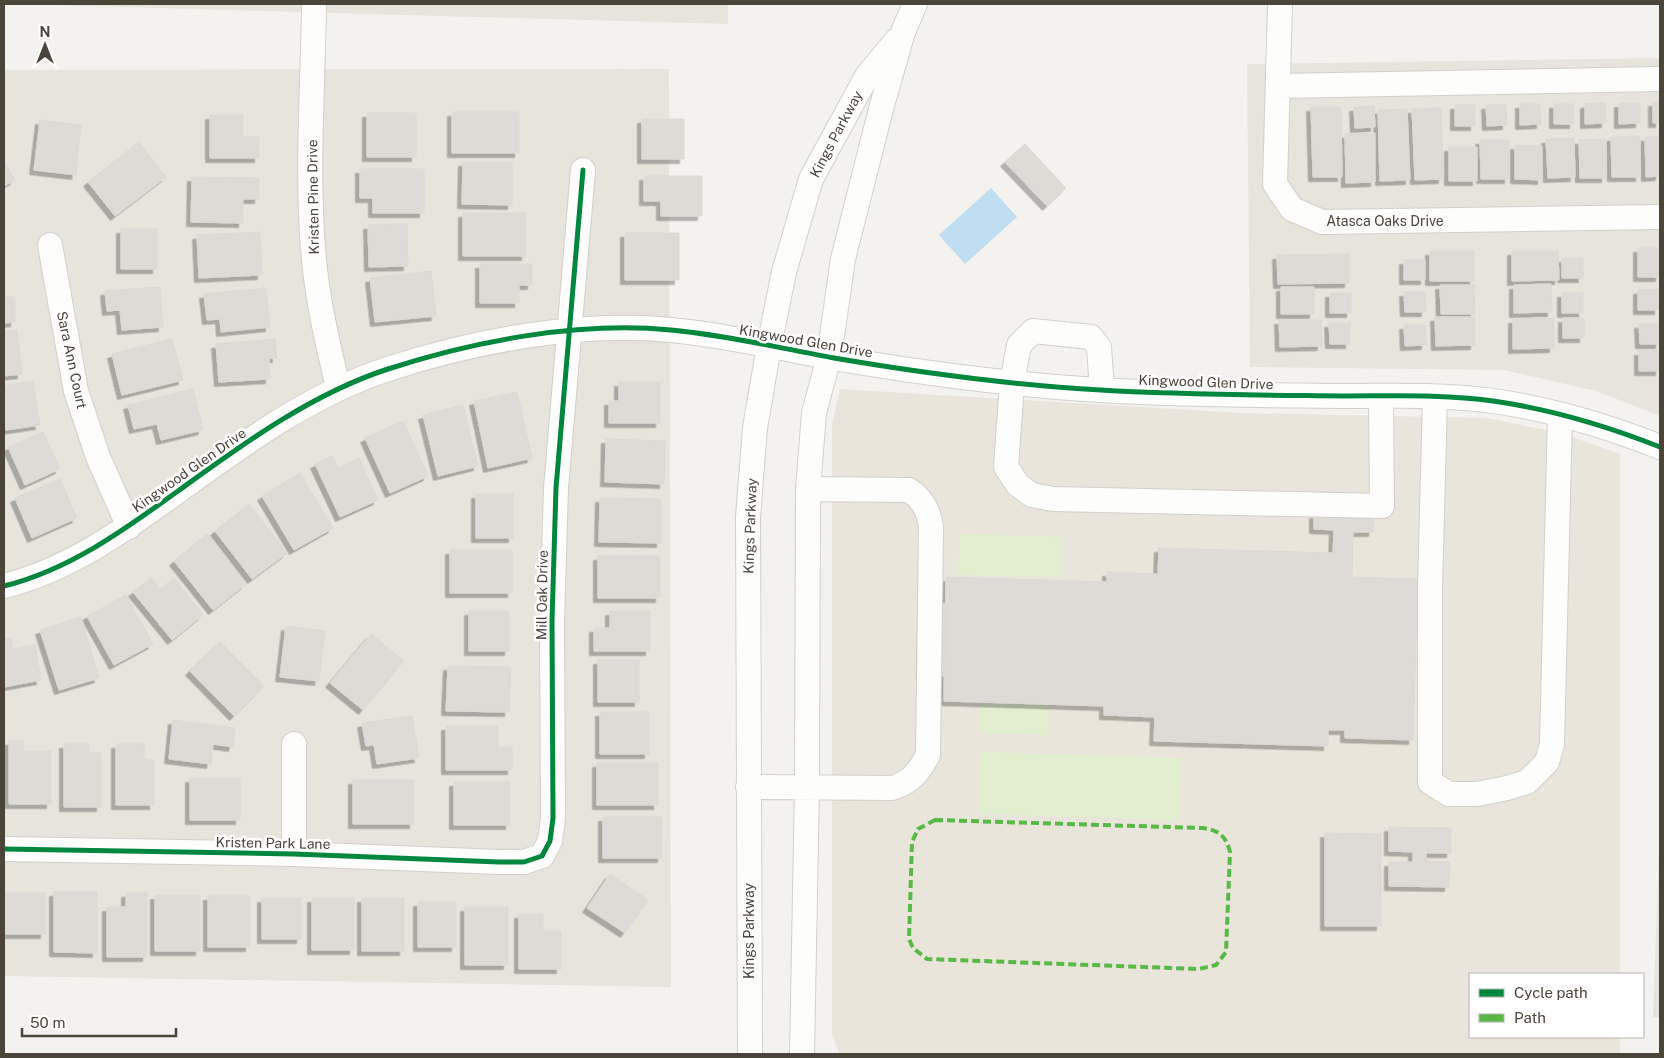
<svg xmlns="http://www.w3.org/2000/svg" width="1664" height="1058" font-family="'Public Sans',sans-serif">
<defs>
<filter id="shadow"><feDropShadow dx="-4.5" dy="4.5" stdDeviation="0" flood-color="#0004"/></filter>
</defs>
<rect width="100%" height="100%" fill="#f4f2ee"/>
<path fill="#e7e4dc" d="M13,4H728V24Z
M1660,58V416L1596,391L1504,370L1250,367L1247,64Z
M669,69L671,987L4,976V70Z"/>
<path fill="#eae5da" d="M840,389L1241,413L1487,418L1561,433L1620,454V974H1470V1037H1620V1054H840L832,1036V425Z"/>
<path fill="#e1eecf" d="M959,534L1062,537L1061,577L958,575Z
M979,703L1048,705L1047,735L979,733Z
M981,752L1181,758L1179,820L979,814Z"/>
<path fill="#e6e3df" d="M1659,848H1660V1017H1653Z"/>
<path fill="#c0ddf1" d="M991,188L1017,217L965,264L939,235Z"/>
<path fill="#dedbd6" stroke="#dcd9d4" filter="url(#shadow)" d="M1653,102H1660V123H1653Z
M1596,103H1605L1606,123L1585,124V104Z
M1619,103H1640V123L1619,124Z
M1520,104H1540L1541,124L1520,125Z
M1554,104H1574V124H1554Z
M1455,105H1475V126H1455Z
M1486,105H1506L1507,125L1487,126Z
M1374,106L1375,127L1355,128L1354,107Z
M1311,107H1341L1342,177H1313Z
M1441,108L1443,179L1415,180L1412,109Z
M1407,109L1410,180L1380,181L1378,110Z
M452,112H519V153H452Z
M367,113H416V157H367Z
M210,115H243V137H259V158H210Z
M642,119H684V159H642Z
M40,120L81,125L76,175L34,170Z
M1375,133V182L1346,183L1345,134Z
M1640,136V177H1612L1611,137Z
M1660,136V176L1646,177L1645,137Z
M1574,138L1575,177L1548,178L1546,139Z
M1606,139V178H1580L1579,140Z
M1480,140H1509V179H1481Z
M139,142L166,177L115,216L88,182Z
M1025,144L1066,188L1047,206L1005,162Z
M1515,145L1542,146V180L1515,179Z
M1449,147H1477V181H1449Z
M4,162L15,180L4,186Z
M463,162H512V205L462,204Z
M360,169H424V213H373V198H360Z
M644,176H702V216H661V201H644Z
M192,177L259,178V199H243V223L191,222Z
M463,213H526V256H463Z
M407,224L408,266L369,267L368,225Z
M121,229H157V269H121Z
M260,232L262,275L199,278L197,235Z
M625,233H679V280H625Z
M1638,248H1660V277H1638Z
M1430,251H1474V281H1430Z
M1512,251H1558L1559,280L1512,281Z
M1349,254V283L1278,284L1277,255Z
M1562,258H1583V278H1562Z
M1404,260H1425V280H1404Z
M480,264H532V285H519V303H480Z
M431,271L436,316L375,322L370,278Z
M1551,284L1552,312L1514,313V285Z
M1440,285H1474L1475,314H1441Z
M160,287L163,327L122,330L120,310L107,311L105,291Z
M1281,287H1314V314H1281Z
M266,288L270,327L221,332L220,319L207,320L204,294Z
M1659,289V310H1638V290Z
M1404,292H1425L1426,312H1405Z
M1330,293H1351V313H1330Z
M1562,293H1583V313H1562Z
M4,297H15V322L4,323Z
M1435,317H1475V345L1436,346Z
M1551,318H1554V348L1513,349V319Z
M1563,318H1584V338H1563Z
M1279,320H1321L1322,346L1280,347Z
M1329,323H1350V344H1330Z
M1639,324H1660V344H1640Z
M1404,325H1425L1426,345L1405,346Z
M17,330L22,374L4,376V332Z
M172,339L183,380L122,395L112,354Z
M275,339L277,358H269L270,379L219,382L216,344Z
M1639,351H1660V371H1639Z
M33,381L40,425L6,430L4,386Z
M619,382H660V423H609V401H619Z
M193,389L203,430L161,440L157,424L134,429L128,405Z
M517,392L532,458L488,468L474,401Z
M463,405L478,466L438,476L423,415Z
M403,421L428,476L390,493L365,438Z
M43,432L60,469L25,485L8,447Z
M606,439L665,441L664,484L605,482Z
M333,456L338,468L359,458L378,500L340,517L315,464Z
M300,473L333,528L294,550L262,496Z
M60,479L77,518L32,538L15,498Z
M476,494H513V538H476Z
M600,498L661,499V543L599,542Z
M249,504L287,553L252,579L215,531Z
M1314,514L1374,516L1373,532H1353L1352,577L1418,579L1413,740L1345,738V730H1328V746L1154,741L1155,717L1104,715V706L944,701L946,577L1107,582V572L1158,574L1159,548L1333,553L1334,530L1314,529Z
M207,534L246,584L213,610L174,561Z
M450,550H512V593H450Z
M598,556H660V598H598Z
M151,578L160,589L174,578L203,615L172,640L133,592Z
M126,595L153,644L114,665L87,616Z
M923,603L946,604L944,676H921Z
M469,611H509V651H469Z
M610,611H650V651H594V628H610Z
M81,617L99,678L59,690L40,630Z
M286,626L325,631L319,681L280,677Z
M371,634L404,661L363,710L330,683Z
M11,638L13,649L35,645L41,680L4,687V639Z
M220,642L264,686L234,716L190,671Z
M598,660H639V702H598Z
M448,666L511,667L509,712L446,711Z
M600,712H649V754H600Z
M412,716L419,758L377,764L374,745L366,746L362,723Z
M173,720L235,728L233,747L213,744L211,764L169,759Z
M446,726H498V747H512V770H446Z
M9,741H23V751H51V804H9Z
M64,744H89V753H101V807H64Z
M116,744H144V760H154V805H116Z
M597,763H658V805H597Z
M190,778H240V820H190Z
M353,780H414V824H353Z
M454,782H510V825H454Z
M603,817H662V858H603Z
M1389,827L1451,828V853H1426V861L1450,862L1449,887L1389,886V862H1413V852L1389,851Z
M1325,833L1381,834V926H1325Z
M610,874L648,900L625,933L587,908Z
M54,892H97V953L54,952Z
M4,893H45V934H4Z
M126,893H147V957H107V907H126Z
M155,895H200V951H155Z
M208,896H250V947H208Z
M262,898H301V939H262Z
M312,898H354V950H312Z
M362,898H404V951H362Z
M418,902H456V947H418Z
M465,907H508V965H465Z
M519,914H543V931H561V969H519Z"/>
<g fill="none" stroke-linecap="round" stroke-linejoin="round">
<g stroke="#d2d0cb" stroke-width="26">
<path id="minor" d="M314,4C313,89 306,175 314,260C318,303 328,345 338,387
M1280,4L1275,184L1292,209L1322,222L1660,217
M1278,86L1660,79
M50,245L76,391L98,457L129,527
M1102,390L1099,347L1091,337L1033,331L1019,345L1012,383L1006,467L1018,485L1032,495L1053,499L1382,506L1381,396
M1435,397L1430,588V782L1449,794H1477L1507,788L1527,782L1547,762L1552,744L1560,415
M4,586C69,570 124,530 178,491C243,444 311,394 388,369C474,341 579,321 671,330C725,335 780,348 834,358C922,373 1012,385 1101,390C1182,395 1264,395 1345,396C1394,396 1444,394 1493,401C1550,409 1607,426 1660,447
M294,744V854
M748,787L892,788C910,783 919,772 928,755L931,527C929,511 923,499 909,490L808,489
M4,849L294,854L499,862H524L542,856L550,841L553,818L552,621L556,488L583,170
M750,1054L748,517L755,428L769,346L784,272L811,179L867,76L897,40
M802,1054L807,787L808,489L814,413L829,357L843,259L881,109L903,32L915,4"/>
</g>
<use href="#minor" stroke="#fdfdfc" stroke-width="24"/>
<path stroke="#58b947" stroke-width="4" stroke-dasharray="8 4" stroke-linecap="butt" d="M935,820L1202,828C1219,830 1226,836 1230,852L1226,952L1216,965L1199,969L927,959L913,948L909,939L912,842L918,829Z"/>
<g stroke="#fff" stroke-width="8">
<path id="cycleway" d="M4,586C69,570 124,530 178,491C243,444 311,394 388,369C474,341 579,321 671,330C725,335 780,348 834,358C922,373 1012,385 1101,390C1182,395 1264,395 1345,396C1394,396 1444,394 1493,401C1550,409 1607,426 1660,447
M4,849L294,854L499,862H524L542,856L550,841L553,818L552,621L556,488L583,170"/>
</g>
<use href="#cycleway" stroke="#00873e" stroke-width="5"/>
</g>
<g text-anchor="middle" stroke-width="5" stroke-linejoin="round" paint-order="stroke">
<g font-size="14" fill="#4b4439" stroke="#fff">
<text transform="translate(836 134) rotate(-62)" y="5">Kings Parkway</text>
<text transform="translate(313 197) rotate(-91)" y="5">Kristen Pine Drive</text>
<text x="1385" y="226">Atasca Oaks Drive</text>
<text transform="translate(806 341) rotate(10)" y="5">Kingwood Glen Drive</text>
<text transform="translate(72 360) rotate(78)" y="5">Sara Ann Court</text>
<text transform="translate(1206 382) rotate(2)" y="5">Kingwood Glen Drive</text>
<text transform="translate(189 470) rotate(-35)" y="5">Kingwood Glen Drive</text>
<text transform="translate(750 526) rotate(-88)" y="5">Kings Parkway</text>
<text transform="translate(542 595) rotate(-89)" y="5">Mill Oak Drive</text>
<text transform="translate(273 843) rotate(1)" y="5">Kristen Park Lane</text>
<text transform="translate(749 931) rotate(-90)" y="5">Kings Parkway</text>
</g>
</g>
<rect width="1664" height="1058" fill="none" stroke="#4b4439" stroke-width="10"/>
<rect x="1469" y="973" width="175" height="65" fill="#ffffff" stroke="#b7b4b0"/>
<rect x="1479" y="989" width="25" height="8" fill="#00873e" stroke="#b7b4b0"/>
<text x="1514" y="998" font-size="15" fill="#4b4439">Cycle path</text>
<rect x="1479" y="1014" width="25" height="8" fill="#58b947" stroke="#b7b4b0"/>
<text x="1514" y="1023" font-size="15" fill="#4b4439">Path</text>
<g transform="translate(45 45)" stroke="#ffffff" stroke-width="4" paint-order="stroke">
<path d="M0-4L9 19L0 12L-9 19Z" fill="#4b4439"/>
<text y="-8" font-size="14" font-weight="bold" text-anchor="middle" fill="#4b4439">N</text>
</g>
<path d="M22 1028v8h154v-8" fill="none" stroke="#4b4439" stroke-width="2.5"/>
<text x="30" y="1028" font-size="15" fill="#4b4439" stroke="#ffffff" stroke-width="4" paint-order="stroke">50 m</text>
</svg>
